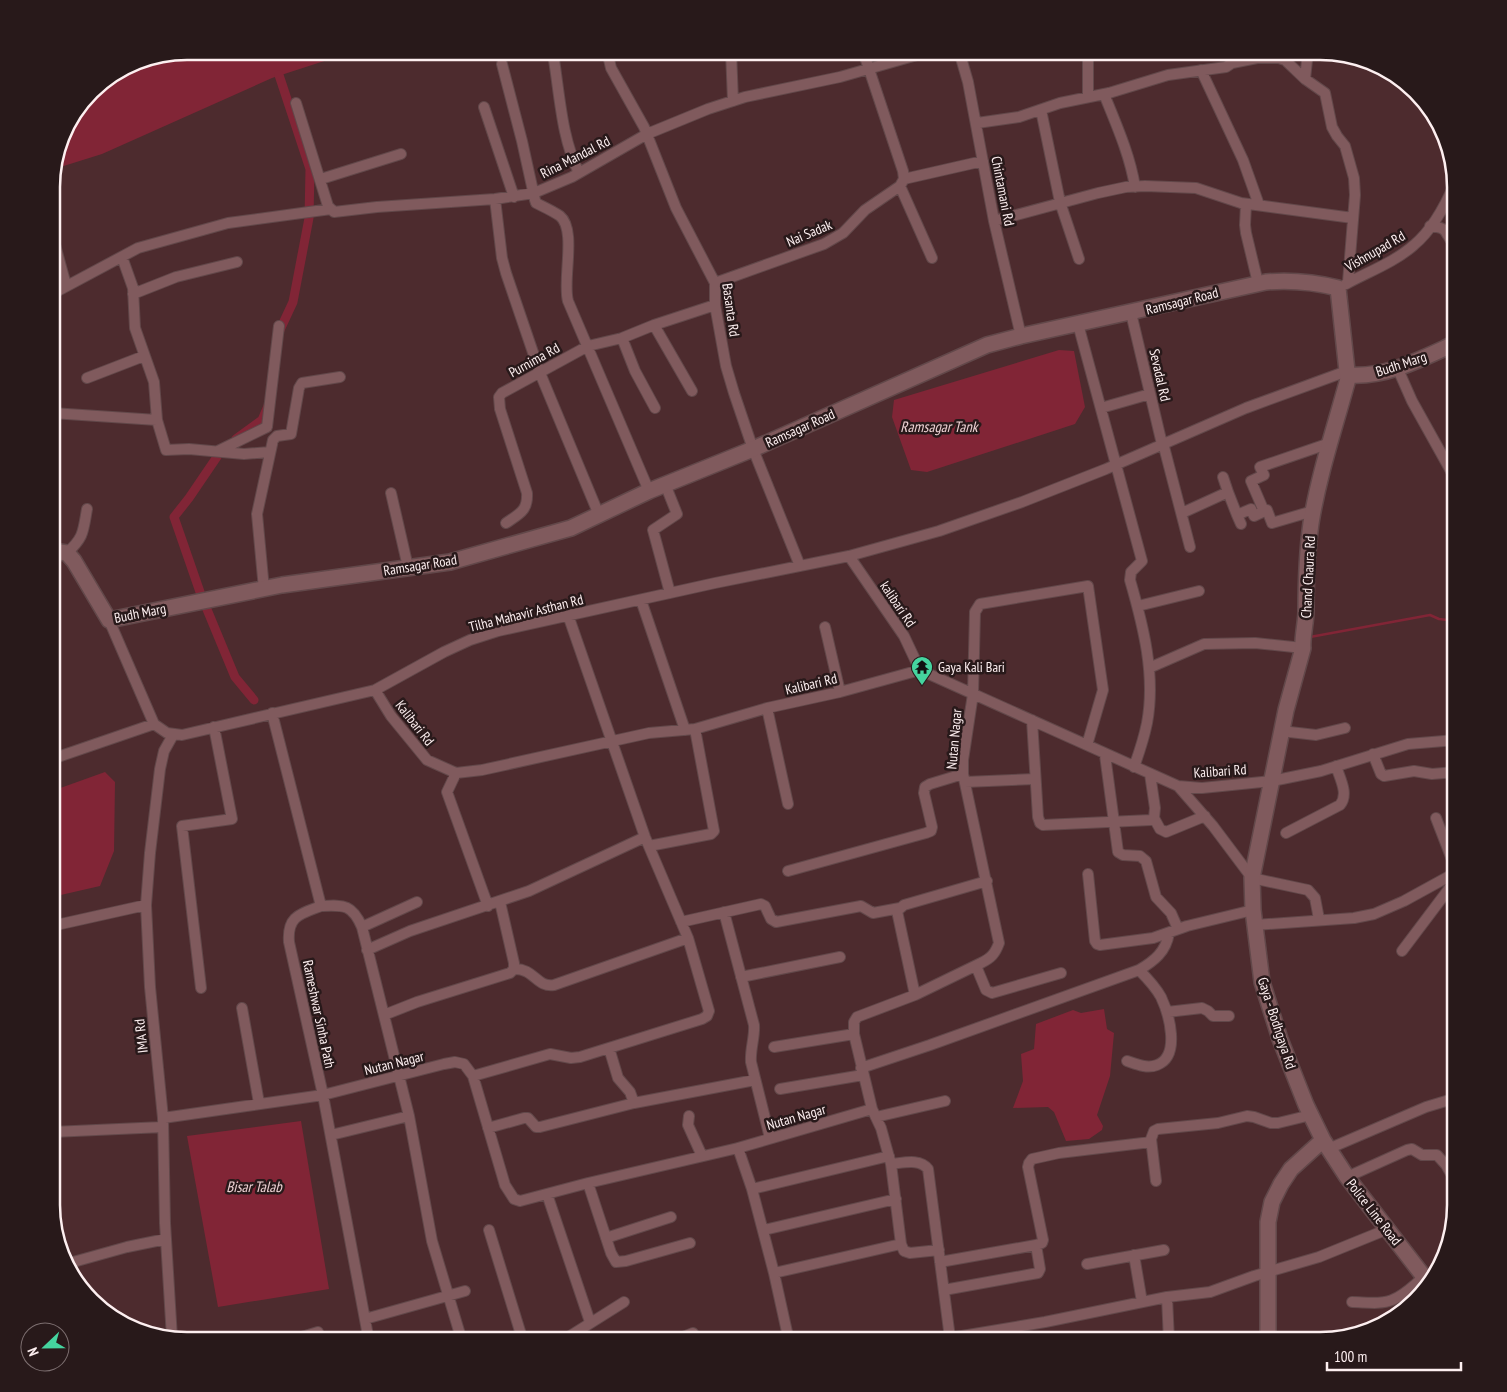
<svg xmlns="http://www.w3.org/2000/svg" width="1507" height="1392" font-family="'PT Sans Narrow',sans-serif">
<rect width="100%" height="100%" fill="#4d2b2e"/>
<path fill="#812536" d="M187,51H355L272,78L102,154L54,169L65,127L97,85L135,61Z
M1059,350L1074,351L1085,407L1075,424L927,472L911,470L892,417L894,400Z
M105,772L115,782L114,851L100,886L52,897V791Z
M1104,1009L1107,1029L1114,1033L1110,1076L1097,1115L1103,1126L1102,1130L1089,1139L1066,1141L1054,1112L1048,1107L1013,1108L1023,1081L1021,1054L1034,1049L1036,1024L1073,1010L1081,1013Z
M301,1121L329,1289L218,1307L187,1136Z"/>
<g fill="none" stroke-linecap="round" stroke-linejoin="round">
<path stroke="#812536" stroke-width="2.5" d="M1310,637L1430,615L1439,619L1456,621"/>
<path stroke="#812536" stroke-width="9" d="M279,332L293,302L309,218L310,169L279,75
M236,439L262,420L268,406
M200,592L174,517L189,498L223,448
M206,607L235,677L254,700"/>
<g stroke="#62484a" stroke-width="12">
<path id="street" d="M607,51L611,68L644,127L676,208L715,283V305L726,366L734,393L753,449L800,566
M731,51L733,101
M959,51L968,82L994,221L1021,336
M1088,51V96
M554,60C560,98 562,139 579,173
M1232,63L1257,58H1279L1285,60L1305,79L1325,93L1332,127L1337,136L1345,146L1354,178L1355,195L1348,282
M502,64L522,141L535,200L536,203C544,207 553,211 560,216C577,230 562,281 568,301L649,491
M1201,70L1243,160L1259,205
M1305,79L1308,51
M1104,94C1116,124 1130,155 1135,187
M296,103L328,206L334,212L377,207L495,199L534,193L572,177L647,134L708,109L745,97L840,77L931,51
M484,107L514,197
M1041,110L1060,202L1079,259
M977,123L1019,117L1060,103L1109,93L1168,75L1226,67L1232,63L1233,51
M321,179L401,154
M904,179L983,161
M900,186L932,258
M495,199L502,258L506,273L540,373L599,515
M1246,204L1245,225L1246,233L1258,283
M994,221L1098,193L1126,187L1145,186L1196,188L1241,203L1353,218
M1430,226C1452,228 1442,234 1455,244
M52,234L66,285
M122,257L133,288L135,328L154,382L157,420L166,450L189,449L244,454L270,452
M715,283L824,244L843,233L865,210L900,186L904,179L903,171L863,51
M1346,284C1368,272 1395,262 1414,245C1432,230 1446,204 1455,183
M52,294L138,248L228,223L331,209
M133,294L176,277L237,262
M1131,313L1162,444
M1078,324L1142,561L1131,572L1130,580C1143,625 1156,675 1147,723C1144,738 1139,753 1134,767
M654,325L692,391
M622,338L635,371L655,408
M1397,367L1412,401L1456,480
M87,378L144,356
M1101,408L1150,394
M52,413L157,420
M1163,443L1190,547
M218,451L267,427L279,326
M1223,477L1228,492
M665,484L677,514L653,530L670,593
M391,493L408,567
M1313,511L1272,523L1267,510L1263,509L1251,481L1264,475L1260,467L1330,443
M1182,513L1228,492L1237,515L1251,509L1254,516L1267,510
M1237,515L1241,524
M506,523C519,514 528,511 527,493L500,409L499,397L502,393L588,346L622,338L654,325L715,305
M67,553C84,537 83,532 87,509
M849,556L904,636L920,670
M264,589L257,514L273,440L277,436L291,434L299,388L302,383L340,377
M641,600L685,730
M1138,606L1199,591
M568,615L645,837L688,938
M109,620L154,724L167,733L182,735L375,690L444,652L470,640L498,631L715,583L849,556L939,531L1022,502L1106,469L1246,408L1347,371
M825,627L840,692
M1149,668L1204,644L1255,643L1303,648
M375,690L391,716L427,760L456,773L482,770L649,733L695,729L767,708L840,692L920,670L1178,786L1202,788L1272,781L1321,771L1408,744L1456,740
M767,708L788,804
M272,713L321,906C300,914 287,916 289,942L323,1095L369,1341
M1032,720L1038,817L1040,823L1043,825L1151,820L1154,818L1155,808L1150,774
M1281,731L1316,735L1345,728
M1373,754L1381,774L1384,776L1414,771L1432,774L1456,772
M1105,755L1118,852L1123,855L1140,856L1146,861L1156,897L1171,913L1178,929
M52,759L154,724
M456,773L447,792L488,906
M965,782L1035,779
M1178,786L1213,826L1252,878L1308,890L1315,898L1319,919
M1154,818L1160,829L1166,832L1205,816
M1286,833L1340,805C1349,794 1340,779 1336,766
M649,846L711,834L714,831L695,729
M788,871L926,833L931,831L932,827L924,793L925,787L930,784L963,774
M1088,874L1095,941L1097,944L1100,945L1153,938L1187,926L1253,910
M321,906C344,905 352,904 362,927L409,1116L432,1241L462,1341
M724,912L754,1025C755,1037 750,1049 751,1062L770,1138
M681,922L761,904L765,906L771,919L776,922L861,906L873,913L900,908
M1255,925L1354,918L1374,914L1404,901L1455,873
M52,926L146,905
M362,927L417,902
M367,950L410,931L529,891L645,837
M1402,951L1448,890L1455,879L1453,862L1436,818
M976,966L986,990L992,993L1061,973
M741,977L840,957
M201,988L182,826L232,819L214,727
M915,995L897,911L904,905L987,881
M242,1008L259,1103
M1167,1012L1202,1008L1208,1011L1213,1016H1229
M384,1015L417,1002L510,973L514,969V963L500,902
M774,1047L854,1034
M609,1048L618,1078L630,1092L634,1103
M1127,1061C1136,1064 1147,1069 1157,1065C1181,1056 1169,1014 1161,997C1155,986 1147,978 1139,970
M861,1068L930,1045L1139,970C1154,961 1166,952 1169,933
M473,1076L550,1054L571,1058L580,1057L702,1019L707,1016L709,1011L688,938L554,985C537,988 534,968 514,969
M780,1089L863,1075
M872,1109L881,1128L891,1164C903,1163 920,1158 928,1169L950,1338L1045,1322L1167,1297L1210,1292L1254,1276L1319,1257L1388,1229
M689,1116L688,1125L702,1156
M876,1117L945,1101
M163,1118L323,1095L444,1064L455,1062L464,1064L473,1076L505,1185L514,1199L520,1201L588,1183L738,1148L872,1109L854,1034V1022L857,1017L915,995L981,963C991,958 995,954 999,943L963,774V760L973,694L975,612L980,604L1088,586L1103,690L1087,745
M488,1128L524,1118H528L536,1127H540L634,1103L755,1080
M52,1132L163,1127
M331,1135L409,1116
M738,1148L752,1189L774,1273L901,1244L891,1164
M1328,1149L1426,1107L1456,1098
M1347,1177L1407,1150L1412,1149L1422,1155H1437L1446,1165L1456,1182
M1156,1181L1151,1139L1154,1131L1158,1129L1218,1123L1247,1116L1254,1117L1271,1123H1278L1311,1115
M588,1183L611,1253L616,1262L626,1261L690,1243
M752,1189L889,1156
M547,1194L590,1322
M489,1230L523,1341
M764,1230L896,1199
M606,1238L671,1217
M901,1244L904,1251L910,1253L939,1250
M1134,1255L1142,1302
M940,1262L1036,1245
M66,1264L127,1247L166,1239
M1087,1264L1164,1250
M774,1273L789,1341
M944,1290L1038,1273L1040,1269L1036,1245L1042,1243L1043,1240L1028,1167L1029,1163L1032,1159L1059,1153L1151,1142
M1167,1297L1169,1341
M1352,1302C1364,1302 1380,1305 1392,1300C1404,1296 1414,1285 1424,1277
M365,1319L465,1291
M172,1338L165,1223L163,1118L150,987L146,905L150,853L160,769L164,751L173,735
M289,1341L318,1332
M562,1341L624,1302
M673,1341L693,1333"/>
</g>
<g stroke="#62484a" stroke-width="18">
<path id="secondary" d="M1349,375C1336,424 1319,473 1311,523C1307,552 1306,581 1306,611C1306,622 1302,638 1303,648L1286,710L1252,878L1253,910L1262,982L1280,1039L1306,1105L1323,1140L1347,1177L1428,1282
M52,551L67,553L74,561L109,620L282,585L450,562L571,528L649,491L753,449L987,345L1021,336L1266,282C1290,280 1314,282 1338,288L1347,371L1349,375C1386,378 1423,358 1456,343
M1268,1341V1222L1272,1202L1281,1184L1291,1169L1323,1140"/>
</g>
<use href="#street" stroke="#805a5d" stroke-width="10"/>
<use href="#secondary" stroke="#805a5d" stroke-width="15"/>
</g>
<defs>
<g id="temple-pin" transform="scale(1.125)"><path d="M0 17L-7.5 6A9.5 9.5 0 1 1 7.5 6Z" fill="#45d49f" stroke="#28191a"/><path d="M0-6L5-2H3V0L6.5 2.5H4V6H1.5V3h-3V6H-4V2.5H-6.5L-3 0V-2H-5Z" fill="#111"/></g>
</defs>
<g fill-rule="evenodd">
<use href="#temple-pin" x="922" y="667"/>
</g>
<g text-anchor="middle" stroke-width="5" stroke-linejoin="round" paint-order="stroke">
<g font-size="14" fill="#fdeff0" stroke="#28191a">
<text transform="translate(575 157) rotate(-27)" y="5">Rina Mandal Rd</text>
<text transform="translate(1003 191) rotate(79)" y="5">Chintamani Rd</text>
<text transform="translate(809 233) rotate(-23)" y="5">Nai Sadak</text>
<text transform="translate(1375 251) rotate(-30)" y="5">Vishnupad Rd</text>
<text transform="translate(1182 301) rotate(-14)" y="5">Ramsagar Road</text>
<text transform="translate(731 310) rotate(82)" y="5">Basanta Rd</text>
<text transform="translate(534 360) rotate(-29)" y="5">Purnima Rd</text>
<text transform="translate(1401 364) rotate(-18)" y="5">Budh Marg</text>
<text transform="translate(1160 375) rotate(77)" y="5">Sevadal Rd</text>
<text transform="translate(800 428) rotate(-24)" y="5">Ramsagar Road</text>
<text transform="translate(420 565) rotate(-9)" y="5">Ramsagar Road</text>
<text transform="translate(1308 577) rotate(-87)" y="5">Chand Chaura Rd</text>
<text transform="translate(898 604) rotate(56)" y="5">kalibari Rd</text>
<text transform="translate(140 613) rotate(-11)" y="5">Budh Marg</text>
<text transform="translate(526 613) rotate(-14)" y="5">Tilha Mahavir Asthan Rd</text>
<text transform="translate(811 684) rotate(-13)" y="5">Kalibari Rd</text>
<text transform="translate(415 723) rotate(52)" y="5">Kalibari Rd</text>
<text transform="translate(954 739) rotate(-85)" y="5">Nutan Nagar</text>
<text transform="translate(1220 771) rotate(-4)" y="5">Kalibari Rd</text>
<text transform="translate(319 1014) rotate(78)" y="5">Rameshwar Sinha Path</text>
<text transform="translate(1277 1023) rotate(72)" y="5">Gaya - Bodhgaya Rd</text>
<text transform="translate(141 1036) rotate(-96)" y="5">IMA Rd</text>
<text transform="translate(394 1063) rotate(-14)" y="5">Nutan Nagar</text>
<text transform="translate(796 1117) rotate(-16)" y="5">Nutan Nagar</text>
<text transform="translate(1374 1212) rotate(52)" y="5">Police Line Road</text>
</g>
<g font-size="14" fill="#fdeff0" stroke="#28191a" text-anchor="start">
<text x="938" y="672">Gaya Kali Bari</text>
</g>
<g font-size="15" font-style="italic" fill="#edd1d3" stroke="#28191a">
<text x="939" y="432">Ramsagar Tank</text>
<text x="254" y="1192">Bisar Talab</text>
</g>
</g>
<path d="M0 0H1507V1392H0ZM187 60H1320A127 127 0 0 1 1447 187V1205A127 127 0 0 1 1320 1332H187A127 127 0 0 1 60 1205V187A127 127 0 0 1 187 60Z" fill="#28191a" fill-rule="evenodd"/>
<path fill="none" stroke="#fdeff0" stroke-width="2.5" d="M187 60H1320A127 127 0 0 1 1447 187V1205A127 127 0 0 1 1320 1332H187A127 127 0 0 1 60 1205V187A127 127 0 0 1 187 60Z"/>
<g transform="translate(45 1347) rotate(248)"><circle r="24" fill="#28191a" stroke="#7d6f70"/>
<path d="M0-4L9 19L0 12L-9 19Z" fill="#45d49f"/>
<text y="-8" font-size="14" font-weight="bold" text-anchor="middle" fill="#fdeff0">N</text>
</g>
<path d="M1327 1362v8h134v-8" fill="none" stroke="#fdeff0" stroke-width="2.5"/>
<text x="1334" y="1362" font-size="15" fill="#fdeff0" stroke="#28191a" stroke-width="4" paint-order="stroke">100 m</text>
</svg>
